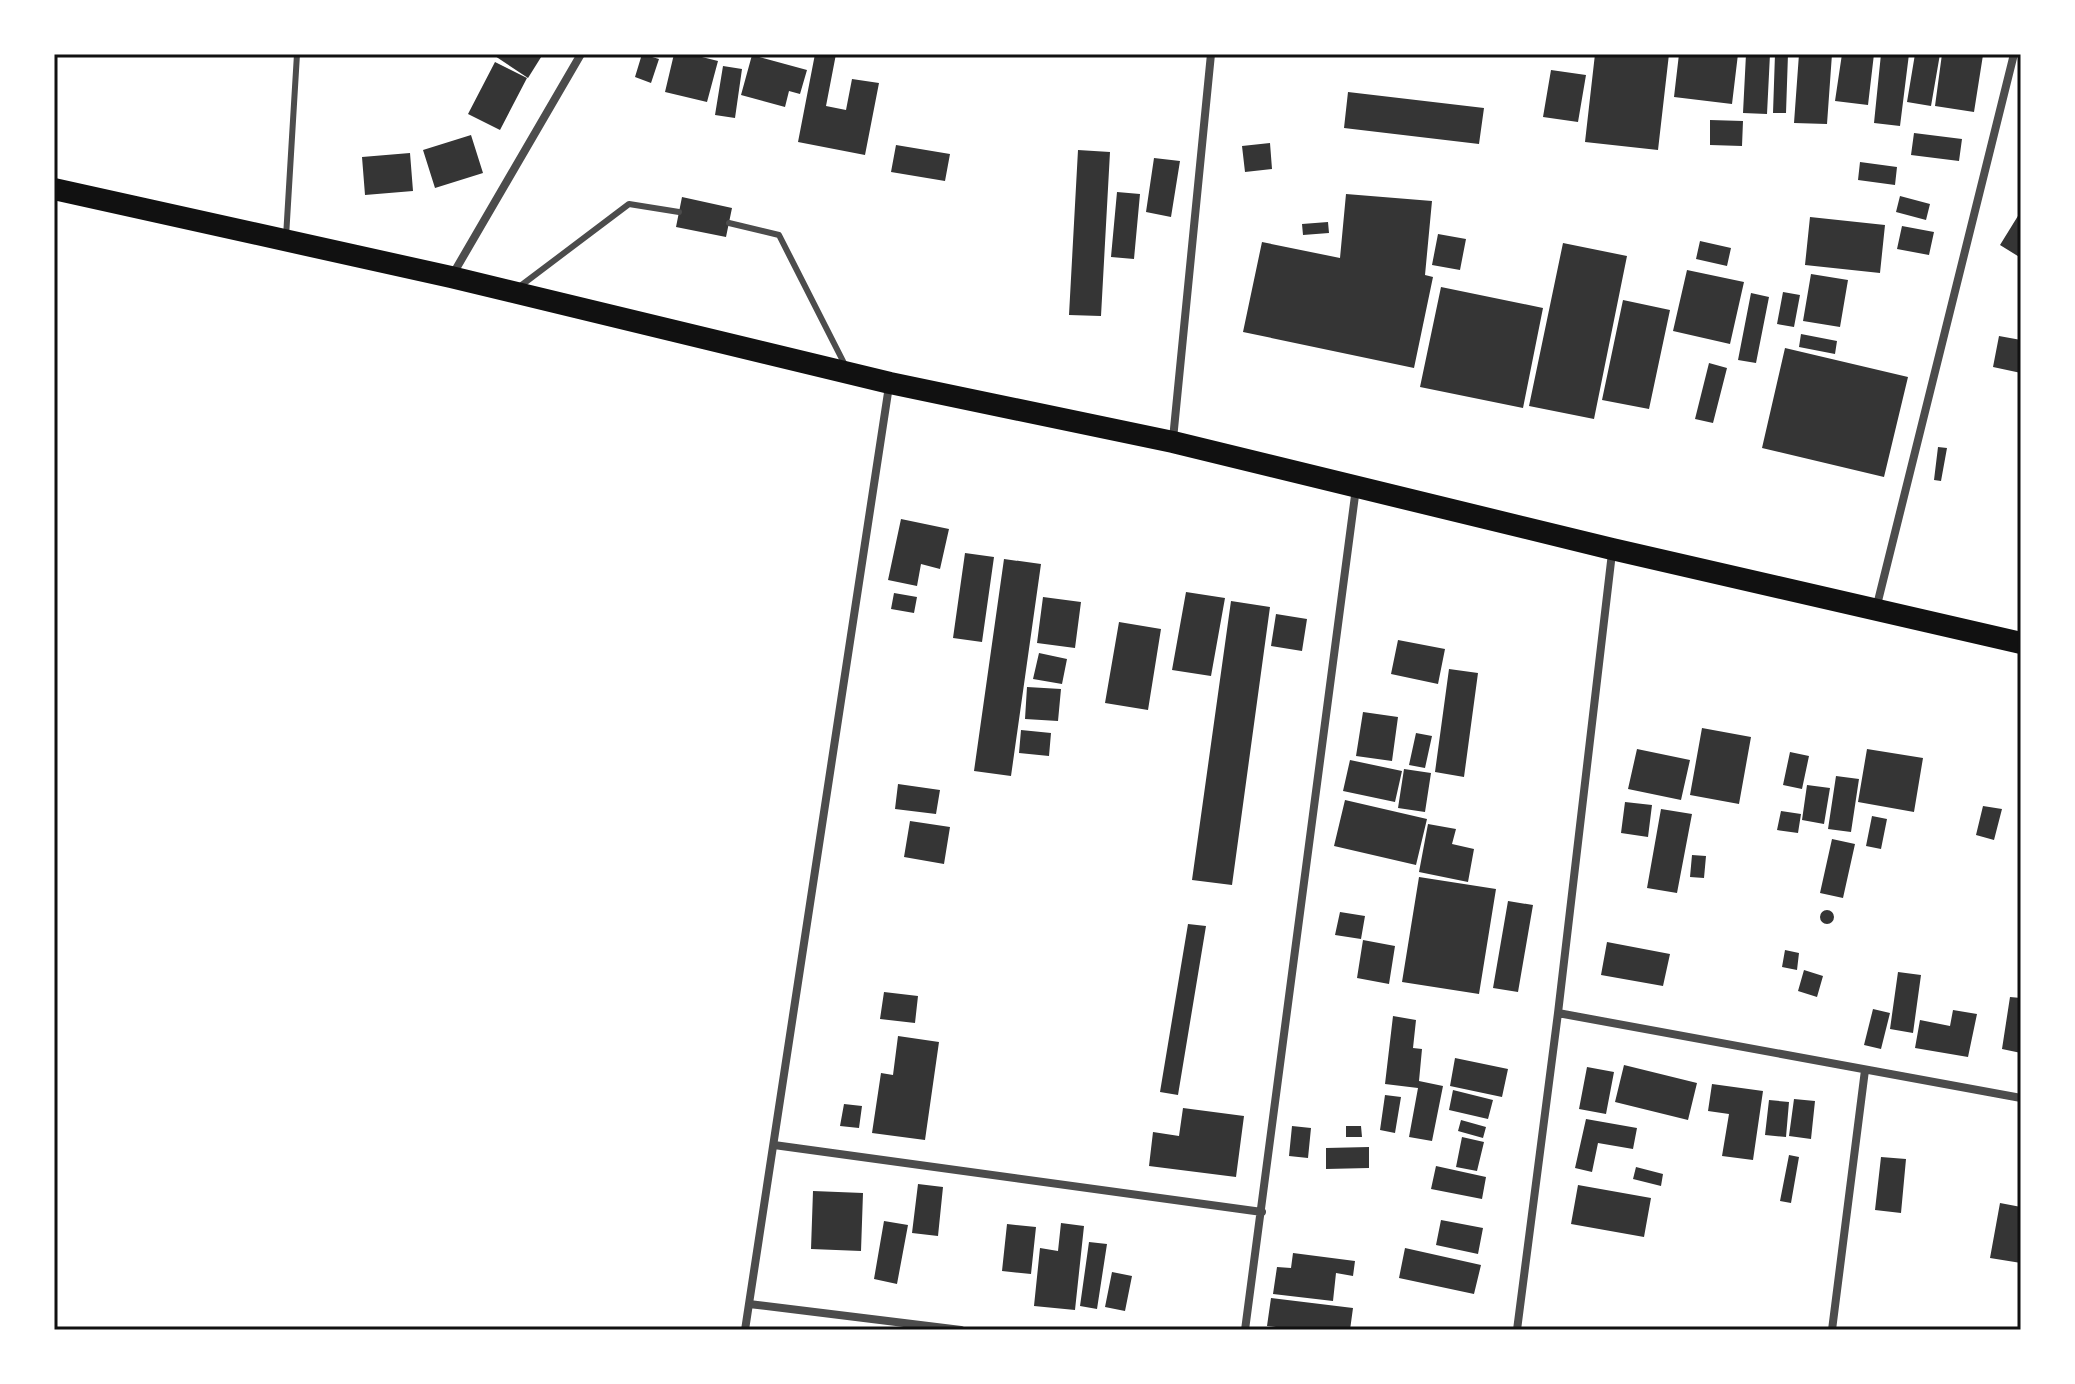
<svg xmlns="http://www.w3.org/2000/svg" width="2075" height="1384" font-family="'Fira Sans Condensed',sans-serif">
<rect width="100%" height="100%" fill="#fff"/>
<path fill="#353535" d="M492,54H543L528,78Z
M642,54L659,59L651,83L635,77Z
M674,54H690L718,61L707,102L665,92Z
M815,54H836L826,106L846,110L852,79L879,83L865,155L798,142Z
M1595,54H1669L1658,150L1585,142Z
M1679,54H1738L1732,104L1674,97Z
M1746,54H1770L1767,114L1743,113Z
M1775,54H1788L1786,113H1773Z
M1799,54H1832L1827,124L1794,123Z
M1842,54H1874L1868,105L1835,101Z
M1881,54H1909L1900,126L1874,123Z
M1915,54H1940L1931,106L1907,102Z
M1942,54L1983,55L1974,112L1935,106Z
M752,55L807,70L800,94L789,91L785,107L741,95Z
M495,62L527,78L500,130L468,114Z
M723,66L742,69L735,118L715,115Z
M1551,70L1586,75L1578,122L1543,117Z
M1348,92L1484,108L1479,144L1344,128Z
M1710,120L1743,121L1742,146L1710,145Z
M1914,133L1962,139L1959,161L1911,155Z
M471,135L483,173L435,188L423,150Z
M1270,143L1272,169L1245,172L1242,146Z
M896,145L950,154L945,181L891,172Z
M1078,150L1110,152L1101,316L1069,315Z
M410,153L413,191L365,195L362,157Z
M1154,158L1180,161L1171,217L1146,212Z
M1860,162L1897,167L1895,185L1858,180Z
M1117,192L1140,194L1134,259L1111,257Z
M1346,194L1432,201L1425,275L1433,277L1414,368L1243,332L1262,242L1340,258Z
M1900,196L1930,204L1926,220L1896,212Z
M682,197L732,208L726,237L676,227Z
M2021,211V258L2000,245Z
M1810,217L1885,225L1880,273L1805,265Z
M1328,222L1329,233L1303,235L1302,224Z
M1902,226L1934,232L1929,255L1897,249Z
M1438,234L1466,239L1460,270L1432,265Z
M1700,241L1731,248L1727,266L1696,259Z
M1563,243L1627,256L1594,419L1529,406Z
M1687,270L1744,282L1730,344L1673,331Z
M1811,274L1848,280L1840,327L1803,321Z
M1441,287L1543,308L1523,408L1420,387Z
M1783,292L1800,295L1794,327L1777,324Z
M1751,293L1769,297L1756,363L1738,360Z
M1623,300L1670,310L1649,409L1602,400Z
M1801,334L1837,341L1835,354L1799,347Z
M1999,336L2021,340V373L1993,367Z
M1785,348L1908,377L1884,477L1762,448Z
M1709,363L1727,368L1713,423L1695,419Z
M1938,447L1947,448L1941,481L1934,480Z
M901,519L949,529L940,569L921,564L917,586L888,580Z
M965,553L994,557L982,642L953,638Z
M1004,559L1041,564L1011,776L974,771Z
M1186,592L1225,598L1211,676L1172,670Z
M894,593L917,597L914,613L891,609Z
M1043,597L1081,602L1075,648L1037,643Z
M1231,601L1270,607L1232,885L1192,880Z
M1276,614L1307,619L1302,651L1271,646Z
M1119,622L1161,629L1148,710L1105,703Z
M1398,640L1445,649L1438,684L1391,674Z
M1039,653L1067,659L1062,684L1033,679Z
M1449,669L1478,673L1464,777L1435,772Z
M1027,687L1061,689L1058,721L1025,719Z
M1363,712L1398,717L1392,761L1356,756Z
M1702,728L1751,737L1739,804L1690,795Z
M1021,730L1051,733L1049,756L1019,753Z
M1416,733L1432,736L1425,768L1409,765Z
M1637,749L1690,760L1681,800L1628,789Z
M1867,749L1923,758L1914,812L1858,802Z
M1790,752L1809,756L1802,789L1783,785Z
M1350,760L1402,771L1395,802L1343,791Z
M1404,769L1431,773L1425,812L1398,808Z
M1836,776L1859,779L1851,832L1828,829Z
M898,784L940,790L936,814L895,809Z
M1807,785L1830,788L1824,824L1802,820Z
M1345,800L1427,819L1416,865L1334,846Z
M1625,802L1652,805L1648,837L1621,833Z
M1983,806L2002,809L1994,840L1976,835Z
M1661,809L1692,814L1677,893L1647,888Z
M1781,811L1801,814L1798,833L1777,830Z
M1872,816L1887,819L1881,849L1866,846Z
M910,821L950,827L944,864L904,857Z
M1428,824L1456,829L1452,844L1474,849L1468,882L1419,872Z
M1832,839L1855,844L1843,898L1820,893Z
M1692,855L1706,856L1704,878L1690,877Z
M1419,877L1496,889L1479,994L1402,982Z
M1508,901L1533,905L1518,992L1493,988Z
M1820 917a7 7 0 1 1 14 0a7 7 0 1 1-14 0Z
M1340,912L1365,916L1361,939L1335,935Z
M1188,924L1206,926L1178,1095L1160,1092Z
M1363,940L1395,946L1389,984L1357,978Z
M1607,942L1670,954L1663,986L1601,975Z
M1785,950L1799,953L1797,970L1782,967Z
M1804,970L1823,976L1817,997L1798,991Z
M1898,972L1921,975L1913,1033L1890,1029Z
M884,992L918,996L915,1023L880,1019Z
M2010,997L2021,998V1053L2002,1049Z
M1873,1009L1890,1013L1881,1049L1864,1045Z
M1953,1010L1977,1014L1968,1057L1915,1048L1920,1020L1950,1026Z
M1393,1016L1416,1020L1413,1048L1422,1049L1419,1081L1443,1086L1432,1141L1409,1137L1418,1088L1385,1084Z
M898,1036L939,1042L925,1140L872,1133L881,1073L893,1075Z
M1455,1058L1508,1069L1502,1097L1450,1086Z
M1624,1065L1697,1083L1688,1120L1615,1102Z
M1587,1067L1614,1072L1606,1114L1579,1109Z
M1712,1084L1763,1091L1753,1160L1722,1156L1729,1114L1708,1111Z
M1453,1090L1493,1100L1488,1119L1449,1110Z
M1385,1095L1401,1097L1395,1133L1380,1130Z
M1794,1099L1815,1101L1811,1139L1789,1136Z
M1769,1100L1789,1102L1786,1137L1765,1135Z
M844,1104L862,1106L859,1128L840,1126Z
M1183,1108L1244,1116L1236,1177L1149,1166L1153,1132L1179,1136Z
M1586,1119L1637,1128L1633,1149L1598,1143L1592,1172L1575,1168Z
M1461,1120L1486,1127L1483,1138L1458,1131Z
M1292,1126L1311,1128L1308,1158L1289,1156Z
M1346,1126H1361L1362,1137H1346Z
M1462,1137L1484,1142L1477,1171L1456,1167Z
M1369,1147V1168L1326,1169V1148Z
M1789,1155L1799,1157L1791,1203L1780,1201Z
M1881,1157L1906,1159L1901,1213L1875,1210Z
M1436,1166L1486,1177L1482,1199L1431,1189Z
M1636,1167L1663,1174L1661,1186L1633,1179Z
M918,1184L943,1187L938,1236L912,1233Z
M1578,1185L1651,1198L1644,1237L1571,1224Z
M813,1191L863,1193L861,1251L811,1249Z
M2000,1203L2021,1207V1263L1990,1258Z
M1441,1220L1483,1228L1478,1254L1436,1245Z
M884,1221L908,1225L897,1284L874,1279Z
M1061,1223L1084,1226L1075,1310L1034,1306L1040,1248L1058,1251Z
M1007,1224L1036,1227L1031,1274L1002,1271Z
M1089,1242L1107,1244L1097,1309L1080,1306Z
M1405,1248L1481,1265L1474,1294L1399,1278Z
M1293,1253L1355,1261L1353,1276L1336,1273L1333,1301L1273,1294L1277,1267L1291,1268Z
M1112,1272L1132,1276L1125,1311L1105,1307Z
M1271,1298L1353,1308L1350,1330H1300L1267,1326Z"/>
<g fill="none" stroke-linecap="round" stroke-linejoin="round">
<path stroke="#4c4c4c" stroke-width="6" d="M729,223L779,235L846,367
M286,237L297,54
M519,287L629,204L679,212"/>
<path stroke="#4c4c4c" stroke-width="8" d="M453,274L581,54
M1173,439L1211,54
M1876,609L2014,54
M1558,1013L2021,1098
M774,1145L1262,1212
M749,1304L961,1330
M745,1330L889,386
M1245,1330L1356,488
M1517,1330L1558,1013L1612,553
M1832,1330L1865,1070"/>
<path stroke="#111" stroke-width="22" d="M54,189L451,277L890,383L1173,442L1612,549L2021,643"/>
</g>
<rect width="2075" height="1384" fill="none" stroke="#ffffff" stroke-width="112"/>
<rect x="56" y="56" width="1963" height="1272" fill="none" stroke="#111" stroke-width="3"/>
</svg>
